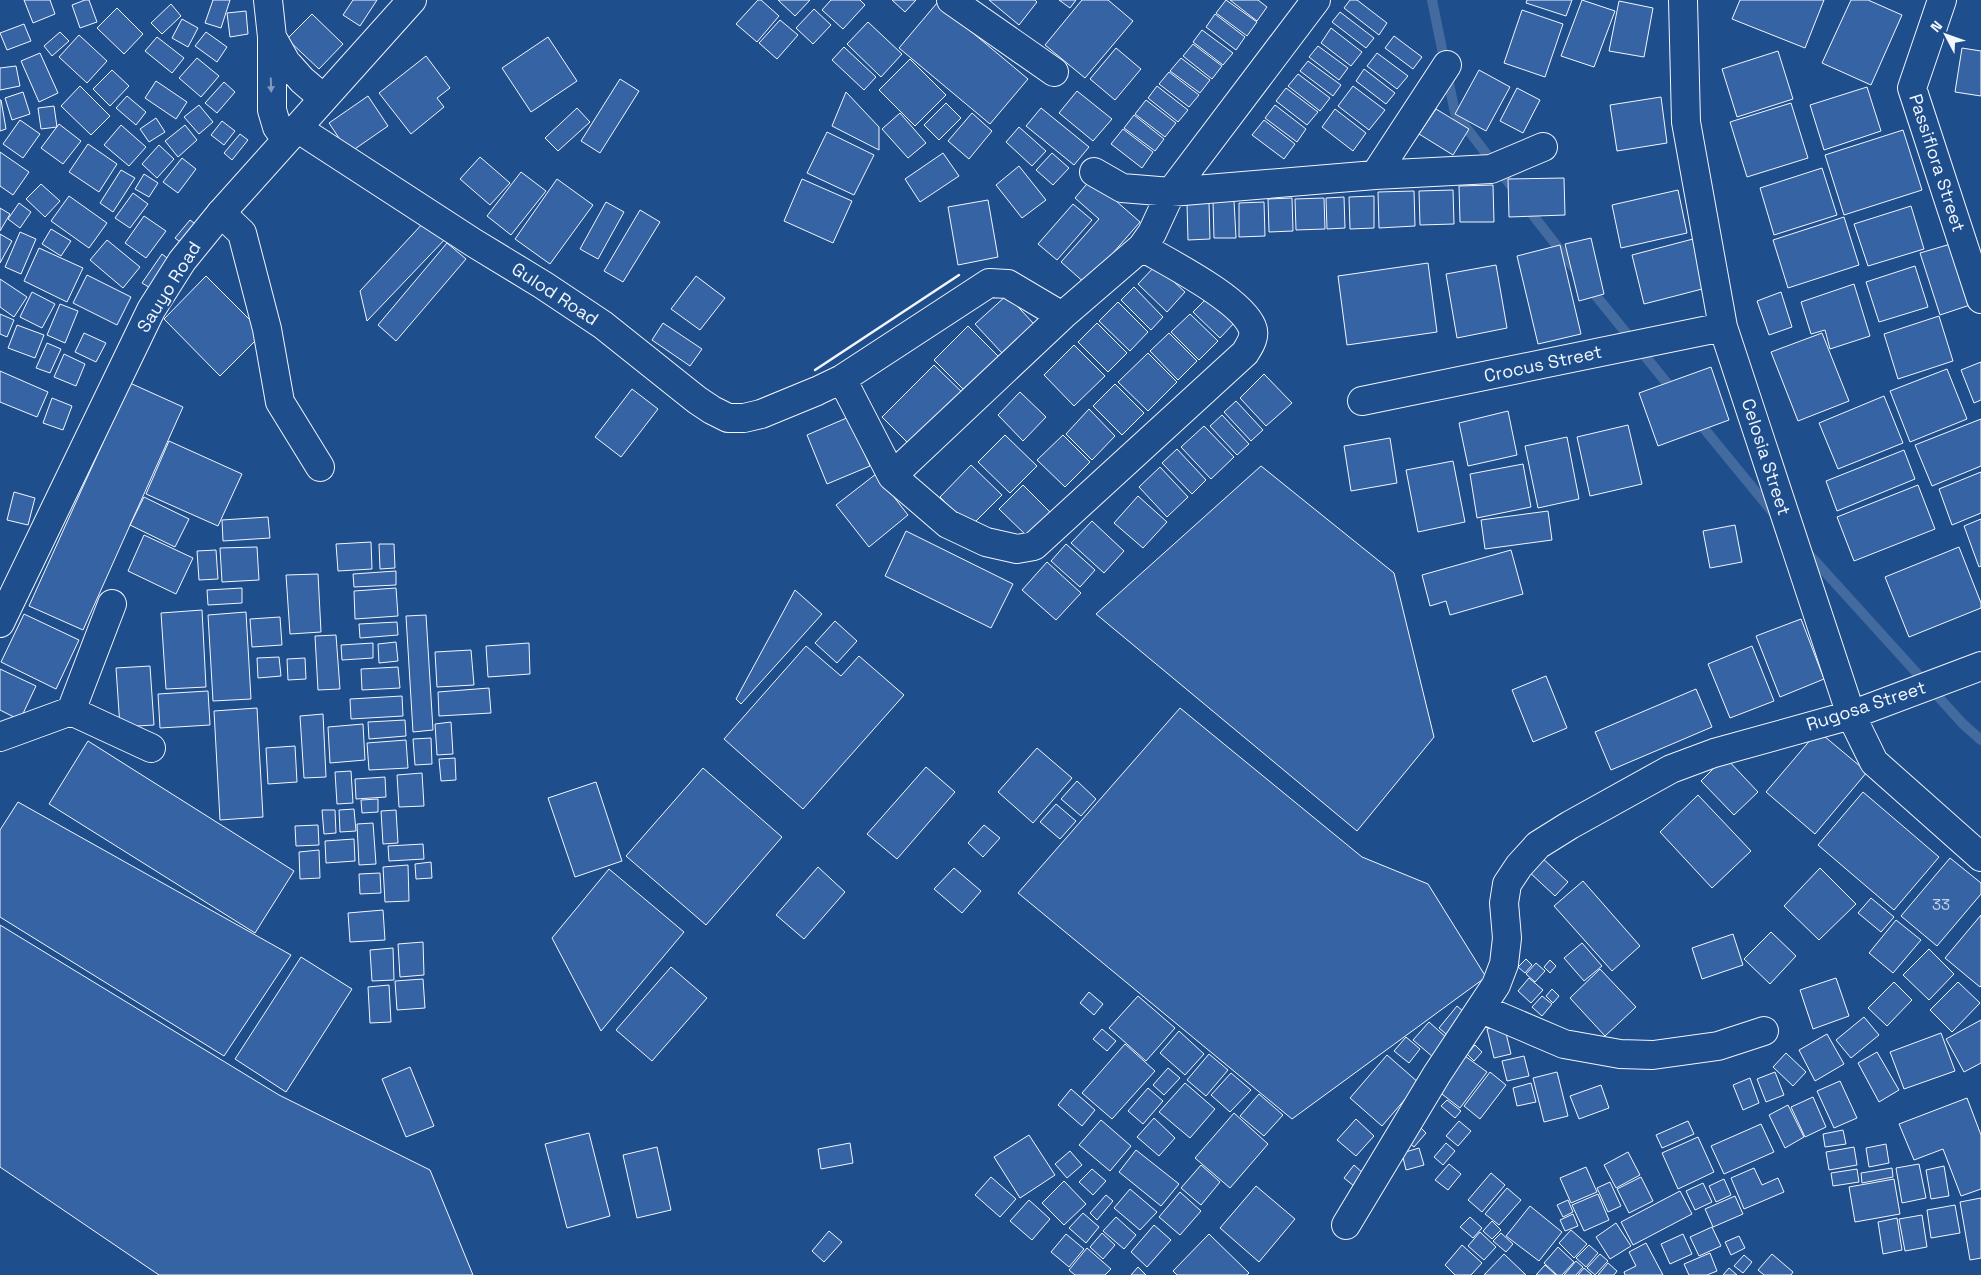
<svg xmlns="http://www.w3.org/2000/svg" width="1981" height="1275" font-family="'Space Grotesk',sans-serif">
<rect width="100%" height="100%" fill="#1f4e8c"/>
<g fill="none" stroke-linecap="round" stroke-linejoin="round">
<path stroke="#446ba0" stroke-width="10" d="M1432,0L1455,113L1515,191
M1525,205L1578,273
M1588,286L1675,393
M1697,420L1775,515
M1806,551L1963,724L1981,740"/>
</g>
<path fill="#3563a3" stroke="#f2f6ff" d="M24,0H50L55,14L33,23Z
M85,0H89L97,22L80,28L72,5Z
M213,0H230L221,28L205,23Z
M353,0H377L360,26L343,15Z
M758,0H761L779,16L757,42L736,24Z
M778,0H810L795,16Z
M831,0H860L865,5L843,29L822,10Z
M892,0H916L905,12Z
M989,0H1035L1037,2L1019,25Z
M1059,0H1076L1070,8Z
M1082,0H1108L1133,21L1085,78L1045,45Z
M1226,0L1257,22L1247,36L1216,13Z
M1230,0H1258L1267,7L1257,21Z
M1350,0H1357L1387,23L1379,35L1344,8Z
M1527,0H1572L1566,16L1526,3Z
M1582,0L1615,11L1594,67L1561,56Z
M1740,0H1824L1805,48L1732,19Z
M1851,0H1868L1902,15L1871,85L1822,63Z
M1619,1L1653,8L1644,57L1609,51Z
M937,3L1028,79L990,124L899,48Z
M171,4L181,16L162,34L151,23Z
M117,8L143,34L124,54L97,28Z
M814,9L831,25L813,44L796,28Z
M1522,10L1563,24L1545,77L1504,63Z
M246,11L248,34L230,37L227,13Z
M1340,12L1374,38L1366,48L1332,22Z
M312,14L343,44L319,69L287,39Z
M1215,14L1245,37L1236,50L1206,27Z
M182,19L198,28L188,47L172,38Z
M780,20L798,35L777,59L759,43Z
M868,22L902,54L881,77L847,44Z
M24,24L31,41L7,50L0,33Z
M1331,28L1362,52L1351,66L1321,43Z
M1202,30L1233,53L1223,65L1193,42Z
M60,32L69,41L52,56L44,46Z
M206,32L227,47L217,62L195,46Z
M79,35L107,61L87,83L59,57Z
M1394,36L1422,57L1413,69L1385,48Z
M157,37L184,58L172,73L145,51Z
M548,37L577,81L531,112L502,68Z
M1193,44L1222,66L1212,79L1183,56Z
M1318,46L1348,68L1339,80L1309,57Z
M844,47L876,77L864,90L832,60Z
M1116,48L1141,69L1115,100L1090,79Z
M1962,48L1981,51V96L1955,92Z
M1778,51L1793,99L1737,117L1722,69Z
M40,53L58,93L39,102L21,61Z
M1377,53L1408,76L1397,89L1367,66Z
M426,56L450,88L437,98L444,107L411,134L379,93Z
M197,58L219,76L201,97L179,78Z
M1181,58L1210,80L1200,93L1170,71Z
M910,59L946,95L915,126L879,90Z
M1308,61L1341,85L1333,96L1300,71Z
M16,66L20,86L0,90V68Z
M1364,69L1395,93L1386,104L1356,81Z
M112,70L129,86L110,106L93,89Z
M1479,70L1510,87L1486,131L1455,114Z
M1169,72L1199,95L1189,107L1159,84Z
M1298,74L1330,98L1320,111L1288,86Z
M620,79L639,91L600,153L581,141Z
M156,81L187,102L176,119L145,98Z
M224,82L235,92L217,113L205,103Z
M80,86L110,116L91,135L61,106Z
M1157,86L1188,110L1178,122L1148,98Z
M1353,86L1385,110L1369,130L1338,106Z
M1867,87L1881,131L1824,150L1810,105Z
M1286,88L1318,112L1307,125L1276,101Z
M1517,88L1540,100L1523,133L1500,121Z
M1077,91L1112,119L1093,141L1059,113Z
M23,92L30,114L12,120L5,98Z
M846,92L879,127V150L832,126Z
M127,96L146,112L136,125L116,108Z
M368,96L388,126L349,153L329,123Z
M1661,97L1667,143L1617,151L1610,105Z
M1,100L6,129L0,131V100Z
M1146,100L1176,123L1165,137L1135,114Z
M946,103L961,118L939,140L924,125Z
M1791,103L1808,158L1747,177L1730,122Z
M199,105L213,122L199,134L184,117Z
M1275,105L1306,129L1297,142L1265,118Z
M54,106L57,127L41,129L38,108Z
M577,108L590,122L558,151L545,138Z
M1041,108L1089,147L1074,165L1026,126Z
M1335,109L1366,133L1353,151L1322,127Z
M1436,109L1469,129L1453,155L1419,134Z
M900,113L926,143L908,158L882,129Z
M972,113L992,131L969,159L948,141Z
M1134,115L1164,139L1155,151L1124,128Z
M156,118L165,132L149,142L140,129Z
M20,120L40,134L23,158L3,144Z
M1264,120L1295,144L1284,159L1252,135Z
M222,121L235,131L224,145L211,135Z
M59,124L81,141L63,164L41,148Z
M121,125L146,147L129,166L104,145Z
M185,125L197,140L178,157L165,141Z
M1019,127L1046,151L1032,166L1006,142Z
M1123,129L1153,152L1142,168L1111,144Z
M1903,130L1922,190L1844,215L1825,155Z
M827,132L874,155L854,195L807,173Z
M240,134L248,140L232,160L224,153Z
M88,144L117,164L99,192L69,172Z
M159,145L174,159L157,178L142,164Z
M0,152L29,172L13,195L0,186Z
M943,153L959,176L920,202L905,179Z
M1052,153L1069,168L1053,185L1036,170Z
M480,157L510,183L490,205L460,179Z
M182,158L196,169L178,193L163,182Z
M1019,166L1046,200L1022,218L996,185Z
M1822,168L1837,215L1774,235L1760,188Z
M121,170L135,178L113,212L100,203Z
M521,172L546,191L511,235L487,216Z
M144,174L158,183L149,197L135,189Z
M1564,178L1565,215L1509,217L1508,179Z
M557,179L593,205L550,264L515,239Z
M802,179L852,201L833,243L784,221Z
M1091,179L1140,222L1086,284L1061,262L1099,219L1075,198Z
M41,184L60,201L45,217L26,199Z
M1493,185L1494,222H1460L1459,186Z
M1453,190L1454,224L1420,225L1419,191Z
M1678,190L1687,233L1621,248L1612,205Z
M1414,191L1415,226L1379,228L1378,192Z
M133,193L148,204L130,228L115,218Z
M69,196L107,223L89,248L51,221Z
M1374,196V228L1350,229L1349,197Z
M1344,197L1345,228L1327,229L1326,198Z
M1292,198L1293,231L1269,232L1268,199Z
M1324,198L1325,229L1296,230L1295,199Z
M988,200L998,257L958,265L948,207Z
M1234,201L1236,238H1214L1213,202Z
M606,202L624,212L598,259L580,249Z
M1264,202L1265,236L1239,237V203Z
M19,203L31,212L20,228L8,219Z
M1209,203L1210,239L1188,240L1187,204Z
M1073,204L1092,220L1057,260L1038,244Z
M1911,206L1924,249L1868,266L1854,224Z
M0,208L10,214L0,231Z
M640,210L660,222L623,282L604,271Z
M144,216L166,231L146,258L125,243Z
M1844,217L1859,265L1788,288L1773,240Z
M190,220L199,227L184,245L175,238Z
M425,221L449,235L367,321L360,291Z
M51,229L71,241L61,256L42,244Z
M20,232L36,239L21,274L5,267Z
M0,234L12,241L0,263Z
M1591,238L1604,294L1579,301L1565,244Z
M1693,239L1706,288L1644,304L1632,255Z
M107,240L140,267L123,288L90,260Z
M447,243L466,259L396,341L378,325Z
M1954,243L1973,304L1940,315L1920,253Z
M1560,245L1581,334L1538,344L1517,256Z
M39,248L83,268L67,302L24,281Z
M162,254L171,261L152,289L142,283Z
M1428,263L1437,332L1347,345L1338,276Z
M1156,265L1185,292L1167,312L1138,284Z
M1496,265L1507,328L1457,338L1446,274Z
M1915,266L1928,307L1879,322L1866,282Z
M87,275L131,297L117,325L73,303Z
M206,276L263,333L220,376L164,319Z
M696,276L725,298L700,330L671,309Z
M0,279L27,297L14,317L0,307Z
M1854,284L1870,336L1830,349L1825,330L1811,334L1801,302Z
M1134,287L1163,317L1151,330L1121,300Z
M32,292L55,304L42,328L20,317Z
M1781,292L1792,327L1769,335L1757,301Z
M1007,295L1034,324L1002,353L975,324Z
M1210,295L1236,321L1220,338L1193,312Z
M1118,302L1148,332L1130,351L1099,321Z
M60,304L78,311L65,343L47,335Z
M0,314L14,320L7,337L0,334Z
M1190,314L1218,341L1199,360L1171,332Z
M1939,316L1953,361L1898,379L1884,334Z
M663,323L702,349L690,366L652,340Z
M1097,323L1127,353L1108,372L1078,342Z
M17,325L44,335L35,358L8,348Z
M968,326L1000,358L966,392L934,360Z
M84,333L106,343L96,362L75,352Z
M1169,333L1197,361L1178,380L1150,351Z
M1822,333L1849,401L1798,421L1771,352Z
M47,343L61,349L50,373L36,368Z
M1074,345L1105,376L1074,406L1044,375Z
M1148,353L1177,382L1148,411L1118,382Z
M64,354L85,364L76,386L54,377Z
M1981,362V400L1974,403L1961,370Z
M934,365L969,399L917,452L882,417Z
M1711,367L1729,420L1658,446L1639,393Z
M1947,369L1967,419L1910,442L1890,391Z
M0,371L48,392L37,417L0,402Z
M1264,374L1292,403L1266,426L1240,398Z
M130,383L183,407L83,630L29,606Z
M1115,384L1144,413L1122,435L1093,406Z
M632,389L658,409L621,457L595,437Z
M1020,392L1046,417L1023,441L998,415Z
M1884,396L1903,443L1838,469L1819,423Z
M52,398L72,406L63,430L43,423Z
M1236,401L1263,430L1251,441L1224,412Z
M1089,409L1115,436L1092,460L1066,434Z
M1508,411L1517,455L1468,466L1459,423Z
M1222,415L1249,444L1237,455L1210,426Z
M849,417L870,466L827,484L807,435Z
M1981,419V466L1932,486L1915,445Z
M1628,425L1642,484L1590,496L1577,437Z
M1204,426L1234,457L1211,479L1181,447Z
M1005,435L1037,466L1010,493L978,462Z
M1063,435L1090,462L1065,487L1037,460Z
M1567,437L1579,499L1538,508L1525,446Z
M1390,438L1397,483L1351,491L1344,446Z
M169,441L242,474L218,526L146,494Z
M1177,449L1206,480L1192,494L1162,463Z
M1904,450L1915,479L1837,511L1826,481Z
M1453,461L1465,522L1418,532L1406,470Z
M1523,464L1531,507L1477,518L1470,474Z
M971,465L1002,495L970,527L940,497Z
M1261,466L1394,573L1434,737L1357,831L1096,614Z
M1160,467L1188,497L1167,517L1139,487Z
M1981,472V513L1952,525L1939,489Z
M876,474L908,515L869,547L836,505Z
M1023,485L1052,514L1029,538L999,509Z
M1918,485L1935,529L1854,561L1837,517Z
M14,492L35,498L28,525L7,520Z
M1138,496L1167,522L1143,548L1114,523Z
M144,497L189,519L175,547L130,525Z
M1548,511L1552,540L1485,549L1481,520Z
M268,517L270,538L223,541L222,520Z
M1981,519V566L1979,567L1964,526Z
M1092,521L1124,551L1104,573L1071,543Z
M1735,525L1742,562L1710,568L1703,531Z
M906,531L1013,584L991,628L885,576Z
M144,535L193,558L176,594L128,571Z
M371,542L372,569L338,571L336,544Z
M379,544H394L395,568L380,569Z
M1066,544L1095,570L1080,587L1051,561Z
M257,547L259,580L222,582L220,548Z
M1959,547L1981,603V608L1909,637L1885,577Z
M216,550L218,579L199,580L197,551Z
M1511,550L1523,594L1450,615L1446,601L1430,606L1422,575Z
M1047,562L1081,593L1056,620L1022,590Z
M396,571V585L354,587L353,574Z
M318,574L321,632L290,634L286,575Z
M242,588V603L208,605L207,590Z
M396,588L398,616L355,619L354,591Z
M795,590L822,614L741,704L736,699Z
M202,610L206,687L166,689L161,613Z
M246,612L251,699L213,701L208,615Z
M24,614L79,640L56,689L1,662Z
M426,615L433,730L413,732L406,616Z
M280,617L282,645L252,647L250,619Z
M1801,619L1824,679L1780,697L1756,636Z
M835,621L857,641L837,663L815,643Z
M397,622L398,635L360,638L359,624Z
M336,635L340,689L318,690L315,636Z
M396,642L398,661L379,663L378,644Z
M373,643V658L342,660L341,645Z
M529,643L530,674L488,677L486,646Z
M806,646L841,676L859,656L904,695L803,809L724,739Z
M1752,646L1774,701L1730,718L1708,664Z
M471,650L474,685L437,687L435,652Z
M279,657L281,676L258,678L257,658Z
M305,658L306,679L288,680L287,659Z
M150,666L154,725L120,727L116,668Z
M398,667L400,688L362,690L361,669Z
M0,669L36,686L20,720L0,710Z
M1546,676L1567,728L1533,742L1512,690Z
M489,688L491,713L439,716L438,692Z
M1696,689L1712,727L1611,770L1595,732Z
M208,691L210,725L160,728L158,694Z
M402,696L403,716L351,719L350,699Z
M257,708L263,817L220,820L214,711Z
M1180,708L1362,857L1428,884L1486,977L1292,1119L1018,893Z
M323,714L326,777L304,778L300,716Z
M405,720L406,736L369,739L368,722Z
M451,722L453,754L437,755L435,724Z
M363,724L365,760L330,763L328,727Z
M1818,731L1867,772L1815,834L1766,792Z
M431,738L432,764L415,765L413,739Z
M406,740L408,768L369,770L367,743Z
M88,741L294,871L255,933L49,804Z
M295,746L297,782L268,784L266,748Z
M1037,748L1072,778L1033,823L998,792Z
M1725,757L1758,792L1734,815L1701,781Z
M455,758L456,780L441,781L439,759Z
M926,767L955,792L897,859L867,834Z
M703,768L782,837L706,925L626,856Z
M351,771L353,803L337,804L335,772Z
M422,773L424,806L399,807L397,775Z
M385,777L386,797L356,799L355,779Z
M1077,781L1096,799L1081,816L1061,799Z
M596,782L622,861L575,877L548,798Z
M1863,792L1939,857L1894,910L1818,845Z
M1698,795L1751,851L1712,888L1660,832Z
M378,799V812L362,813L361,800Z
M18,802L291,955L224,1056L0,917V830Z
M1056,804L1076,821L1060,839L1040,822Z
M354,809L356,831L340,832L339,810Z
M322,810H335L336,833L324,834Z
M396,810L398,843L383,844L381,811Z
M373,823L376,864L359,865L357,824Z
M318,825L319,845L296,846L295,826Z
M984,825L1000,838L983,857L968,843Z
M354,839L355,861L326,863L325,841Z
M423,844L424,859L389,861L388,846Z
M319,850L320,878L300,879L299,852Z
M1540,856L1568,882L1555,896L1527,870Z
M1950,858L1981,883V894L1937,946L1901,916Z
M431,862L432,878L416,879L415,864Z
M408,865L409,901L385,902L383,867Z
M818,867L845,892L804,939L776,915Z
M954,868L981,891L962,913L934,889Z
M1820,868L1856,904L1819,940L1784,906Z
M609,869L684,932L601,1031L552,938Z
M380,873L381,893L360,894L359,874Z
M1583,881L1640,946L1612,971L1554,906Z
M1871,898L1894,917L1881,932L1858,913Z
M383,910L385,940L350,942L348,913Z
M1981,915V986L1980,987L1945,958Z
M1896,920L1921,940L1893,973L1869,953Z
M0,925L279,1095L430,1170L473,1275H159L0,1167Z
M1771,932L1796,956L1770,984L1744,959Z
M1733,934L1743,965L1702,979L1692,948Z
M423,942L424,975L400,977L398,944Z
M1582,943L1602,966L1584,981L1564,958Z
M393,948L394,980L372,981L370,950Z
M1929,949L1954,974L1929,1000L1903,975Z
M301,957L352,989L286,1092L235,1059Z
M1526,959L1532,965L1525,973L1518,967Z
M1550,960L1556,966L1550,973L1544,967Z
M1536,963L1545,971L1535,982L1526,974Z
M671,967L707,998L652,1061L616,1030Z
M1600,969L1636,1007L1605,1036L1570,998Z
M1529,978L1543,990L1531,1003L1518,991Z
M1836,978L1849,1016L1813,1029L1800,990Z
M423,979L425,1008L397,1010L395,981Z
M1894,982L1912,1000L1887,1026L1868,1008Z
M1958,982L1980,1003L1952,1032L1930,1010Z
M389,985L391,1022L370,1023L368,987Z
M1552,989L1559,996L1553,1003L1546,996Z
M1089,992L1103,1004L1094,1015L1080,1003Z
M1138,996L1175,1028L1146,1061L1109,1028Z
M1542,996L1552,1004L1542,1016L1532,1007Z
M1457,1006L1472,1019L1453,1040L1439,1028Z
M1864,1017L1879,1035L1851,1058L1836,1040Z
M1981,1020V1063L1964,1072L1946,1039Z
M1429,1022L1448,1039L1433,1057L1413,1040Z
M1504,1025L1511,1054L1494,1058L1487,1029Z
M1102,1029L1116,1041L1107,1051L1093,1039Z
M1179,1031L1204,1054L1185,1075L1160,1053Z
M1941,1033L1955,1071L1904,1089L1890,1052Z
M1827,1034L1844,1064L1815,1081L1799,1050Z
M1406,1037L1420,1049L1409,1063L1394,1051Z
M1125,1044L1155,1071L1112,1119L1082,1093Z
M1475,1045L1482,1052L1474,1061L1467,1054Z
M1877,1052L1899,1090L1879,1102L1858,1063Z
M1786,1053L1806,1072L1793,1086L1773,1067Z
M1209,1054L1228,1070L1206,1096L1187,1080Z
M1387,1055L1419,1083L1382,1126L1350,1098Z
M1465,1056L1487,1072L1460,1108L1438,1091Z
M1524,1056L1529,1076L1507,1081L1502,1061Z
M410,1067L434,1126L406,1137L382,1079Z
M1168,1068L1180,1078L1164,1095L1153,1085Z
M1490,1072L1506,1085L1480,1119L1464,1106Z
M1557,1072L1568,1116L1544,1122L1533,1078Z
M1775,1072L1784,1095L1766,1102L1757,1079Z
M1231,1073L1251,1090L1230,1112L1211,1095Z
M1750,1078L1759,1103L1743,1110L1733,1085Z
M1840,1081L1857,1118L1834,1128L1817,1091Z
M1185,1083L1215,1109L1190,1138L1159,1112Z
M1531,1083L1536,1102L1517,1106L1513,1088Z
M1601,1085L1609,1108L1579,1119L1570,1096Z
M1148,1088L1163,1101L1143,1124L1128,1111Z
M1071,1089L1095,1110L1082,1126L1058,1105Z
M1259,1094L1283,1115L1264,1136L1240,1116Z
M1813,1097L1826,1127L1805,1137L1791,1107Z
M1967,1098L1981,1135V1189L1961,1196L1943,1149L1914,1160L1899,1124Z
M1447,1100L1461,1111L1455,1118L1441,1106Z
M1788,1105L1804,1137L1785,1148L1769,1115Z
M1234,1113L1268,1144L1230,1188L1195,1158Z
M1154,1118L1175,1138L1159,1156L1137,1137Z
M1356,1119L1374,1136L1356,1156L1337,1140Z
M1101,1120L1131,1146L1110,1171L1079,1145Z
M1459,1121L1471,1131L1458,1146L1446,1136Z
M1688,1121L1694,1134L1662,1148L1656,1135Z
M1761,1124L1774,1152L1724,1174L1711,1146Z
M1421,1128L1426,1133L1414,1147L1408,1142Z
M1843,1130L1846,1144L1825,1147L1823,1134Z
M589,1133L610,1216L567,1228L545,1144Z
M1029,1135L1055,1175L1020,1198L994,1157Z
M1698,1137L1714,1172L1678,1189L1662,1153Z
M850,1143L853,1163L821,1169L818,1149Z
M1446,1143L1455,1151L1443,1165L1434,1157Z
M1886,1144L1889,1163L1869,1167L1866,1148Z
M657,1147L671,1210L637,1218L623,1155Z
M1854,1147L1857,1165L1829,1170L1826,1152Z
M1419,1148L1424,1165L1406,1170L1402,1153Z
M1136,1150L1179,1184L1161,1206L1119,1172Z
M1070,1151L1082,1165L1067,1178L1055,1164Z
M1628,1152L1640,1175L1616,1188L1604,1165Z
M1449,1164L1461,1174L1448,1190L1435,1180Z
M1919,1164L1926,1198L1902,1203L1896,1168Z
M1201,1165L1220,1182L1201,1205L1181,1188Z
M1354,1165L1364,1174L1354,1186L1344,1178Z
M1944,1166L1949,1196L1931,1199L1926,1170Z
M1586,1167L1597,1192L1571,1203L1560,1178Z
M1754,1168L1762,1185L1778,1178L1784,1192L1744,1209L1731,1178Z
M1892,1168L1893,1177L1862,1183L1861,1173Z
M1092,1169L1106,1181L1093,1195L1079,1182Z
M1857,1169L1859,1182L1833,1186L1831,1173Z
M1491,1173L1505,1185L1482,1212L1468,1200Z
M991,1177L1016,1199L1000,1217L975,1195Z
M1641,1177L1653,1201L1629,1213L1617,1189Z
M1724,1179L1731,1195L1716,1202L1709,1186Z
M1894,1179L1900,1214L1855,1222L1849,1187Z
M1064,1181L1086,1204L1064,1225L1042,1203Z
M1610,1182L1621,1206L1608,1212L1597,1188Z
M1703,1183L1712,1202L1695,1210L1686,1191Z
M1256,1186L1295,1219L1259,1262L1220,1228Z
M1507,1188L1521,1200L1499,1225L1485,1214Z
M1130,1189L1157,1212L1140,1230L1114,1208Z
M1680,1191L1692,1214L1633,1245L1621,1222Z
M1180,1192L1201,1211L1180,1235L1159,1217Z
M1598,1194L1609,1220L1584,1231L1572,1205Z
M1106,1195L1113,1201L1097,1220L1090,1213Z
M1735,1196L1743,1214L1713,1227L1705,1209Z
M1981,1198V1258L1970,1260L1960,1202Z
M1029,1200L1050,1219L1032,1240L1010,1221Z
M1568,1200L1573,1212L1563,1217L1557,1205Z
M1955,1205L1960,1233L1931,1238L1927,1210Z
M1530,1206L1562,1232L1539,1261L1506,1236Z
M1083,1213L1099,1227L1086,1243L1069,1228Z
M1573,1214L1578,1226L1565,1231L1560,1220Z
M1922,1215L1927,1247L1905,1251L1899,1219Z
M1116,1217L1136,1235L1124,1249L1103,1231Z
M1470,1217L1482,1228L1473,1238L1460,1227Z
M1897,1218L1902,1250L1883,1254L1878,1222Z
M1492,1221L1501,1230L1492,1239L1483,1231Z
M1616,1223L1631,1246L1610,1259L1596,1237Z
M1154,1225L1171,1240L1147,1267L1131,1252Z
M1712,1227L1721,1246L1699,1256L1690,1237Z
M1571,1230L1587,1244L1574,1258L1559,1243Z
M829,1231L842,1242L824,1262L812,1251Z
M1480,1232L1496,1247L1484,1260L1468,1246Z
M1102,1233L1115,1245L1103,1259L1090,1247Z
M1501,1233L1513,1244L1506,1252L1493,1241Z
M1066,1234L1084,1249L1069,1267L1051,1252Z
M1209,1234L1249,1273L1247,1275H1177L1173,1271Z
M1683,1234L1692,1254L1670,1264L1661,1244Z
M1739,1236L1745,1248L1731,1255L1725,1242Z
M1646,1243L1663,1275H1625L1624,1272L1636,1266L1629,1252Z
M1462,1245L1482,1263L1471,1275H1455L1445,1265Z
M1589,1245L1598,1253L1586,1267L1576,1258Z
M1558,1247L1574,1262L1562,1275H1557L1544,1263Z
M1087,1248L1111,1269L1105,1275H1075L1069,1270Z
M1710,1253L1717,1271L1707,1275H1689L1684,1264Z
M1504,1254L1526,1275H1484Z
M1600,1254L1608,1261L1595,1275L1587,1268Z
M1772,1254L1793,1272L1791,1275H1764L1758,1270Z
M1744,1255L1752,1262L1743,1273L1734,1266Z
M1576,1261L1583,1267L1576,1275H1564Z
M1608,1263L1617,1271L1614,1275H1598Z
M1545,1265L1556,1275H1536Z
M1138,1267L1146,1275H1131Z
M1584,1268L1592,1275H1578Z
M1729,1268L1737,1275H1723Z"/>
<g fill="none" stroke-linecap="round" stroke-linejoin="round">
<g stroke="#f2f6ff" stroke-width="30">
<path id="minor" d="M268,0L272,37V110L277,127L286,139
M951,0L1054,72
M1683,0L1686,122L1723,327L1851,715L1874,762L1981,857
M1942,0L1912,88L1981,299
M272,37L286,62L302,80L323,98
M297,128L474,243L543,285L603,325L697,400L712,410L728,418H744L761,414L817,391L842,379L989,283L1008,284L1062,316
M1094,172L1122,188L1171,192L1375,175L1491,169L1543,147
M1375,175L1447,65
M221,213L242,233L267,329L280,402L320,467
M842,379L892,476L948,524L986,542L1017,549L1034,546L1245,353C1250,345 1256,336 1252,327C1241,299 1169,263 1142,247
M1362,401L1723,327
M892,476L1062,316L1142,247L1152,233L1171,192L1316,0
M71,711L151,748
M0,737L71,711L112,604
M1482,1009L1564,1044L1620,1054L1653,1055L1718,1046L1764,1031
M1346,1225L1437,1074L1496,985L1504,964L1507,938L1504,903L1507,884L1519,866L1538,845L1570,825L1671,769L1714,753L1851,715L1981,666"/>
</g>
<g stroke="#f2f6ff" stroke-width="30">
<path id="major" d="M0,623L151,310L182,261L221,213L412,0"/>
</g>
<use href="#minor" stroke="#1f4e8c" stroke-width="28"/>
<use href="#major" stroke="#1f4e8c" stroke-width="28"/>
<path stroke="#f2f6ff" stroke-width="2.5" d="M815,370L959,275"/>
</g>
<defs><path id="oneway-solid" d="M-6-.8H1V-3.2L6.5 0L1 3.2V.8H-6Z" transform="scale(1.25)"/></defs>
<use fill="#7e9ac0" href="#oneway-solid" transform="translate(271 85) rotate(88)"/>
<g text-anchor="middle" stroke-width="4" stroke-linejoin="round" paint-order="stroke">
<g font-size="15" fill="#c3d1e8">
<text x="1941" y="910">33</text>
</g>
<g font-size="18" fill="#f2f6ff" stroke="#1f4e8c">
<text transform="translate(1937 163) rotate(72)" y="6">Passiflora Street</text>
<text transform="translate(169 287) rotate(-58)" y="6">Sauyo Road</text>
<text transform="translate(555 294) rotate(33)" y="6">Gulod Road</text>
<text transform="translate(1543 364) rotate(-12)" y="6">Crocus Street</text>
<text transform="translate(1766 457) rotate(72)" y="6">Celosia Street</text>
<text transform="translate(1866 706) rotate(-18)" y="6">Rugosa Street</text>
</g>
</g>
<g transform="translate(1946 35) rotate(311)" stroke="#1f4e8c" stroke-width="4" paint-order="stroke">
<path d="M0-4L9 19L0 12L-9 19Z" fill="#f2f6ff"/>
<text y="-8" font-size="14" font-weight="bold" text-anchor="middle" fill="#f2f6ff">N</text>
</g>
</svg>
